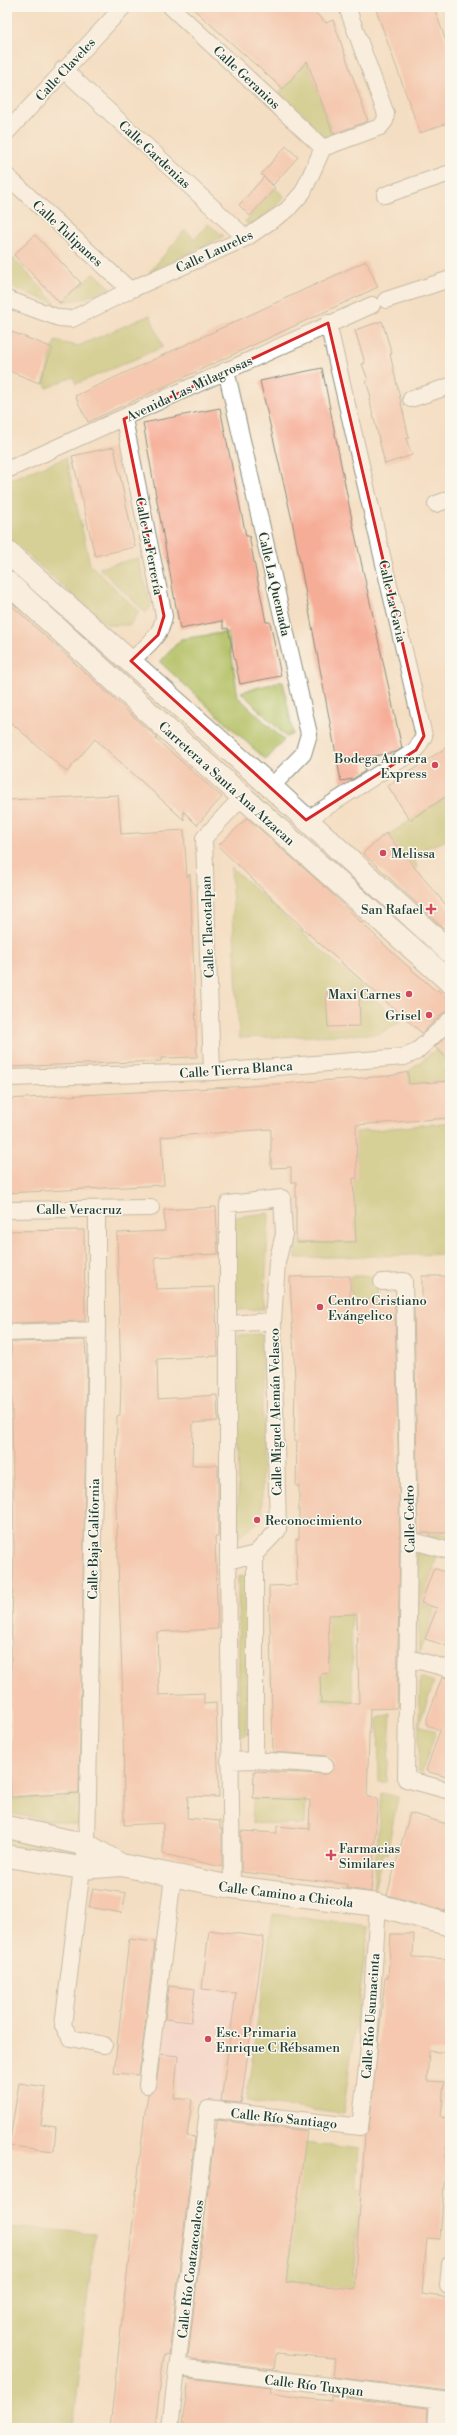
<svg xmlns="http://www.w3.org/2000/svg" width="457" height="2435" font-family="'Libre Bodoni',serif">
<rect width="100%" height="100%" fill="#fbf7ec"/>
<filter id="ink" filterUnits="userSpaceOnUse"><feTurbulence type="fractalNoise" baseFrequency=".025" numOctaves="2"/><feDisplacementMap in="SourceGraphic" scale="8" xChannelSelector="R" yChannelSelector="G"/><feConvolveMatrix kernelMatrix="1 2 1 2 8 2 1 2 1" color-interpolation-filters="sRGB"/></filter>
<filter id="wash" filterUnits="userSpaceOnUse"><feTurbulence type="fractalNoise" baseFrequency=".012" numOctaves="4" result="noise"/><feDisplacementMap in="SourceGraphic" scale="16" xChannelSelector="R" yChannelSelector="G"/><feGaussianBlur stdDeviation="0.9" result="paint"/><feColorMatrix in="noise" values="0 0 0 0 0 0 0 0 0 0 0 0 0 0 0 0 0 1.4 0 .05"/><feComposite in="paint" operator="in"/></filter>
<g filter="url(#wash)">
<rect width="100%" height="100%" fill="#f4dec3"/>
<path fill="#f7cfd3" d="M209,1929L265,1936L243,2106L191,2099L192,2092L159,2088L172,1985L201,1989Z"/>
<path fill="#b1be60" stroke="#687e4a" d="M307,61L334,137L328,140L279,93Z
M275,188L285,197L252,228L245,222Z
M208,224L224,236L149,273L185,230L195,239Z
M13,258L57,304L7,286V265Z
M94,273L111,288L81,299L62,302Z
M150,315L163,347L76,384L73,377L47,388L44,382L55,341L78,346Z
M66,458L90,564L139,612L130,625H107L7,537V480Z
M138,558L150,601L151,607L146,613L99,568Z
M228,632L238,697L284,740L266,760L160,662L181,639Z
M283,681L293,734L286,737L241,692Z
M450,794V839L413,853L417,867L399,886L384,872L404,855L388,835Z
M231,867L400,1022L379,1034L239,1038Z
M436,1049L450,1063L444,1071L445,1081L409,1084L408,1072Z
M450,1122V1254L296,1258V1242H356L353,1189L301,1184L356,1178V1132Z
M269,1213L264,1309L236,1310L234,1217Z
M350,1276H376L377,1302L351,1303Z
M262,1334V1519L238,1538L239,1335Z
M450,1534V1545L427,1537V1535Z
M416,1551L437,1557L421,1603L435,1609L419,1653Z
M248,1575L246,1734L239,1738L238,1577Z
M351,1614L353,1703H331V1716H322L321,1695L272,1696L271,1675L330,1673L329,1643L271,1645L270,1617Z
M420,1677L434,1682L419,1725L436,1731L422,1774L418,1772Z
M391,1714L387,1782H379L378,1718Z
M381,1793L398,1797L387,1854L384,1853L373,1893Z
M69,1794L82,1795V1826L7,1813V1799L66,1798Z
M253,1799L306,1800L305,1825L252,1823Z
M7,1839L61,1849L67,1859L7,1848Z
M273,1914L369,1927L343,2114L246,2101Z
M304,2143L359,2149L357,2189L362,2190L353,2274L371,2276V2291L285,2282Z
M7,2227L95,2233L72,2428H7Z"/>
<g id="blocks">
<path fill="#f6ad97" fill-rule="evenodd" d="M191,7H309L326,23L333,20L368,121L333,134L307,61L283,89Z
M375,7H434L450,53V122L420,133Z
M286,146L298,157L273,185L261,174Z
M264,177L275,188L250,216L239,205Z
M35,235L81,283L60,303L14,255Z
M366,261L378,287L88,422L75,396Z
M382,321L392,354H390L409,438L406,439L412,455L385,464L369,398L371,397L366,381L368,380L362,364L365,363L355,330Z
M7,330L53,348L39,383L7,370Z
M322,368L353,525L402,748L396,752L363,758L365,771L353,779L341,781L292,520L260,381Z
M220,408L246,536H249L266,622H270L281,676L240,684L228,628L224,629L222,621L180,629L143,423Z
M114,447L135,547L95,556L72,456Z
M7,601L146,728L157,737L156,739L222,797L197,825L183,811L184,820L95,739L67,772L7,719Z
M450,745V794L410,820L388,786Z
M118,795L121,834L184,830L187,877L190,874L197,1057L161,1058V1061L7,1067V800Z
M247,818L325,887L393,953L436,991L438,990L450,1002V1011L443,1013L422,1033L312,937L218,846Z
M386,833L450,910V920L443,928L363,853Z
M359,992L360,1026L328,1027L326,993Z
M450,1033V1061L435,1047Z
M408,1072L409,1084L450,1081V1118L356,1125L357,1178H353L356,1242H296V1182H291V1167L271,1168V1129L161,1137L164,1185L7,1193V1099L250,1086L389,1076Z
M216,1207L218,1254L155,1257V1275L156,1289L215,1287L218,1356L157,1359L158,1399L217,1395L218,1421L193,1423L192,1465H218V1537H215L218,1629L157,1632L159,1695L204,1693V1704L216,1703L219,1797L188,1796L187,1818L220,1821V1829H222V1867L163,1854V1823L124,1825L123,1703L116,1506L117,1416L120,1415L121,1385L117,1233L165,1231L164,1210Z
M84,1230L85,1321L7,1323V1231Z
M350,1276V1303L395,1302L400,1540L397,1708L370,1709L367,1797L378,1798L371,1892L346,1888L347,1884L241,1872V1831L277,1833V1826L309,1829L310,1800L253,1798L254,1771L324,1774L329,1773L334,1766L333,1761L326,1756L273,1752L269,1586L297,1585L296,1539H299V1486H296L297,1441H294L295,1379L290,1277ZM357,1614L359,1703H321L320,1674L330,1673L328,1615Z
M422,1276H450V1533H418L414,1301H422Z
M85,1340L87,1372L79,1793L11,1797L9,1751H11V1658L14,1549L11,1342Z
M434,1568L450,1574V1647L425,1639L437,1608L421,1603Z
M442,1677L450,1678V1778L426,1771L440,1730L427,1725V1719Z
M410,1813L450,1825V1912L387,1895Z
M93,1888L126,1893L122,1913L89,1907Z
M209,1930L264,1937L241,2103L221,2101L236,1993L202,1989Z
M391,1934H414L413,1957L450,1959V2053L429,2051L427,2081L444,2082L441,2117L449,2118L440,2239L427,2238L422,2294L450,2298V2391L333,2377L335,2358L276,2353L274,2369L192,2359L188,2357L214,2139L218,2120L307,2131L286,2282L354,2289L365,2135L369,2128L385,1978H388Z
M129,1939L155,1942L139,2075L114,2073Z
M169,1986L195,1989L191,2022L165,2019Z
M160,2054L178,2056L174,2098L192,2100L187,2136L195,2137L169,2355L164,2354L155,2428H110L145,2112L148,2094L154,2091L156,2087Z
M19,2083L46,2087L41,2125L56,2127L54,2151L9,2146Z
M189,2378L271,2388L270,2393L300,2398L331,2401V2396L428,2408L427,2428H184L185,2423H182Z
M447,2410H450V2428H446Z"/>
</g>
</g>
<g filter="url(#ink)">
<use href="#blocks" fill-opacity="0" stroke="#8a8e7c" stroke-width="1"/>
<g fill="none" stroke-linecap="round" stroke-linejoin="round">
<g stroke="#8a8e7c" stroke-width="18">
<path id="street" d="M171,7L323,148
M63,69L246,238
M7,132L123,7
M7,176L130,290
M385,195L450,173
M7,299L59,318L72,319L130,290L246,238L287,210L303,192L323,148L380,127L385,121L386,114L347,7
M386,300L450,279
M226,370L309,734L303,754L271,787
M411,399L450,386
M124,419L164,616C162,636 145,647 131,661
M7,470L372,305
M436,504L450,499
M306,820L416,750L424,736L328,323
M212,1072L204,838L242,797
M7,1078L212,1072L404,1057L416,1052L450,1020
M7,1210L151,1208
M97,1210V1330L87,1845L82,1868L63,2026L71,2038L104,2045
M382,1282L404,1281L409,1540L406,1779L450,1791
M229,1324L273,1321
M7,1333L97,1330
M409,1540L450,1551
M228,1561L255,1554
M408,1658L450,1669
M229,1761L255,1760L325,1765
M232,1887L228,1561V1204L282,1198L284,1234L277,1262L273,1321L278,1530L255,1554V1760
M147,2085L173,1877
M450,2264L448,2286H450
M178,2367L450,2401
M170,2428L208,2109L360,2127L368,2058L378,1905
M436,2428L438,2400"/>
</g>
<g stroke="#8a8e7c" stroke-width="24">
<path id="secondary" d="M7,552L271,787L450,952
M7,582L169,731L450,982
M7,1827L87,1845L121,1865
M7,1856L82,1868L121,1865L232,1887L378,1905L450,1925"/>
</g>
<use href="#street" stroke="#fff" stroke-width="16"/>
<use href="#secondary" stroke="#fff" stroke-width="22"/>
</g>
</g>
<path d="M0 0H457V2435H0ZM328,323L424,736L416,750L306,820L131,661L158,635L164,616L124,419Z" fill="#f4dec3" fill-opacity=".55" fill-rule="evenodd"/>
<path fill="none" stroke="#d62828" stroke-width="3" stroke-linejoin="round" d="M328,323L424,736L416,750L306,820L131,661L158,635L164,616L124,419Z"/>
<g fill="#d1495b" stroke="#fbf7ec" stroke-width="1.5">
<circle cx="435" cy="765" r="4"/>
<circle cx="383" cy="853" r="4"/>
<path d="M429 903h4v4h4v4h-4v4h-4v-4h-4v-4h4z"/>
<circle cx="409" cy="994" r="4"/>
<circle cx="429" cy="1015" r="4"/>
<circle cx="320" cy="1307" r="4"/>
<circle cx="257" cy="1520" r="4"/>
<path d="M329 1849h4v4h4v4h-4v4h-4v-4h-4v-4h4z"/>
<circle cx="208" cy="2039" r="4"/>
</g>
<g text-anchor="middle" stroke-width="3" stroke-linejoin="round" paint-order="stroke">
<g font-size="13" fill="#1f3d34" stroke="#fbf7ec">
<text transform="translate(65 69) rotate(-47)" y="5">Calle Claveles</text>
<text transform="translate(247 77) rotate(43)" y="5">Calle Geranios</text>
<text transform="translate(155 154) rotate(43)" y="5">Calle Gardenias</text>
<text transform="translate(68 233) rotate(43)" y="5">Calle Tulipanes</text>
<text transform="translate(214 251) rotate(-25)" y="5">Calle Laureles</text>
<text transform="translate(189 388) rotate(-25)" y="5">Avenida Las Milagrosas</text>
<text transform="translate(150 546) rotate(79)" y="5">Calle La Ferrería</text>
<text transform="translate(275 584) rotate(77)" y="5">Calle La Quemada</text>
<text transform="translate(393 601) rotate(77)" y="5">Calle La Gavia</text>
<text transform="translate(227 783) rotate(42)" y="5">Carretera a Santa Ana Atzacan</text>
<text transform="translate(207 927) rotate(-92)" y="5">Calle Tlacotalpan</text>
<text transform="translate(236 1069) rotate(-4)" y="5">Calle Tierra Blanca</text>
<text x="79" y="1214">Calle Veracruz</text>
<text transform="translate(275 1412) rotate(-91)" y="5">Calle Miguel Alemán Velasco</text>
<text transform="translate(409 1519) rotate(-91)" y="5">Calle Cedro</text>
<text transform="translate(93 1539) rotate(-89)" y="5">Calle Baja California</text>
<text transform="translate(286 1894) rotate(7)" y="5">Calle Camino a Chicola</text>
<text transform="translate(370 2016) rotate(-86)" y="5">Calle Río Usumacinta</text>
<text transform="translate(284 2118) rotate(6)" y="5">Calle Río Santiago</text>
<text transform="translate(190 2269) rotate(-83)" y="5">Calle Río Coatzacoalcos</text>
<text transform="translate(314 2385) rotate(7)" y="5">Calle Río Tuxpan</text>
</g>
<g font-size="13" fill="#1f3d34" stroke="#fbf7ec" text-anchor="start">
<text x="427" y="763" text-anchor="end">Bodega Aurrera<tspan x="427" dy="15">Express</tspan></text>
<text x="391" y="858">Melissa</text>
<text x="423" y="914" text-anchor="end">San Rafael</text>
<text x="401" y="999" text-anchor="end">Maxi Carnes</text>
<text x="421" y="1020" text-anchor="end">Grisel</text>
<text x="328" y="1305">Centro Cristiano<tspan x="328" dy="15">Evángelico</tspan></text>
<text x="265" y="1525">Reconocimiento</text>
<text x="339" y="1853">Farmacias<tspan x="339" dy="15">Similares</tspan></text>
<text x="216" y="2037">Esc. Primaria<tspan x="216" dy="15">Enrique C Rébsamen</tspan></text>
</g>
</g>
<rect width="457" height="2435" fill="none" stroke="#fbf7ec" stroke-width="24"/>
</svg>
